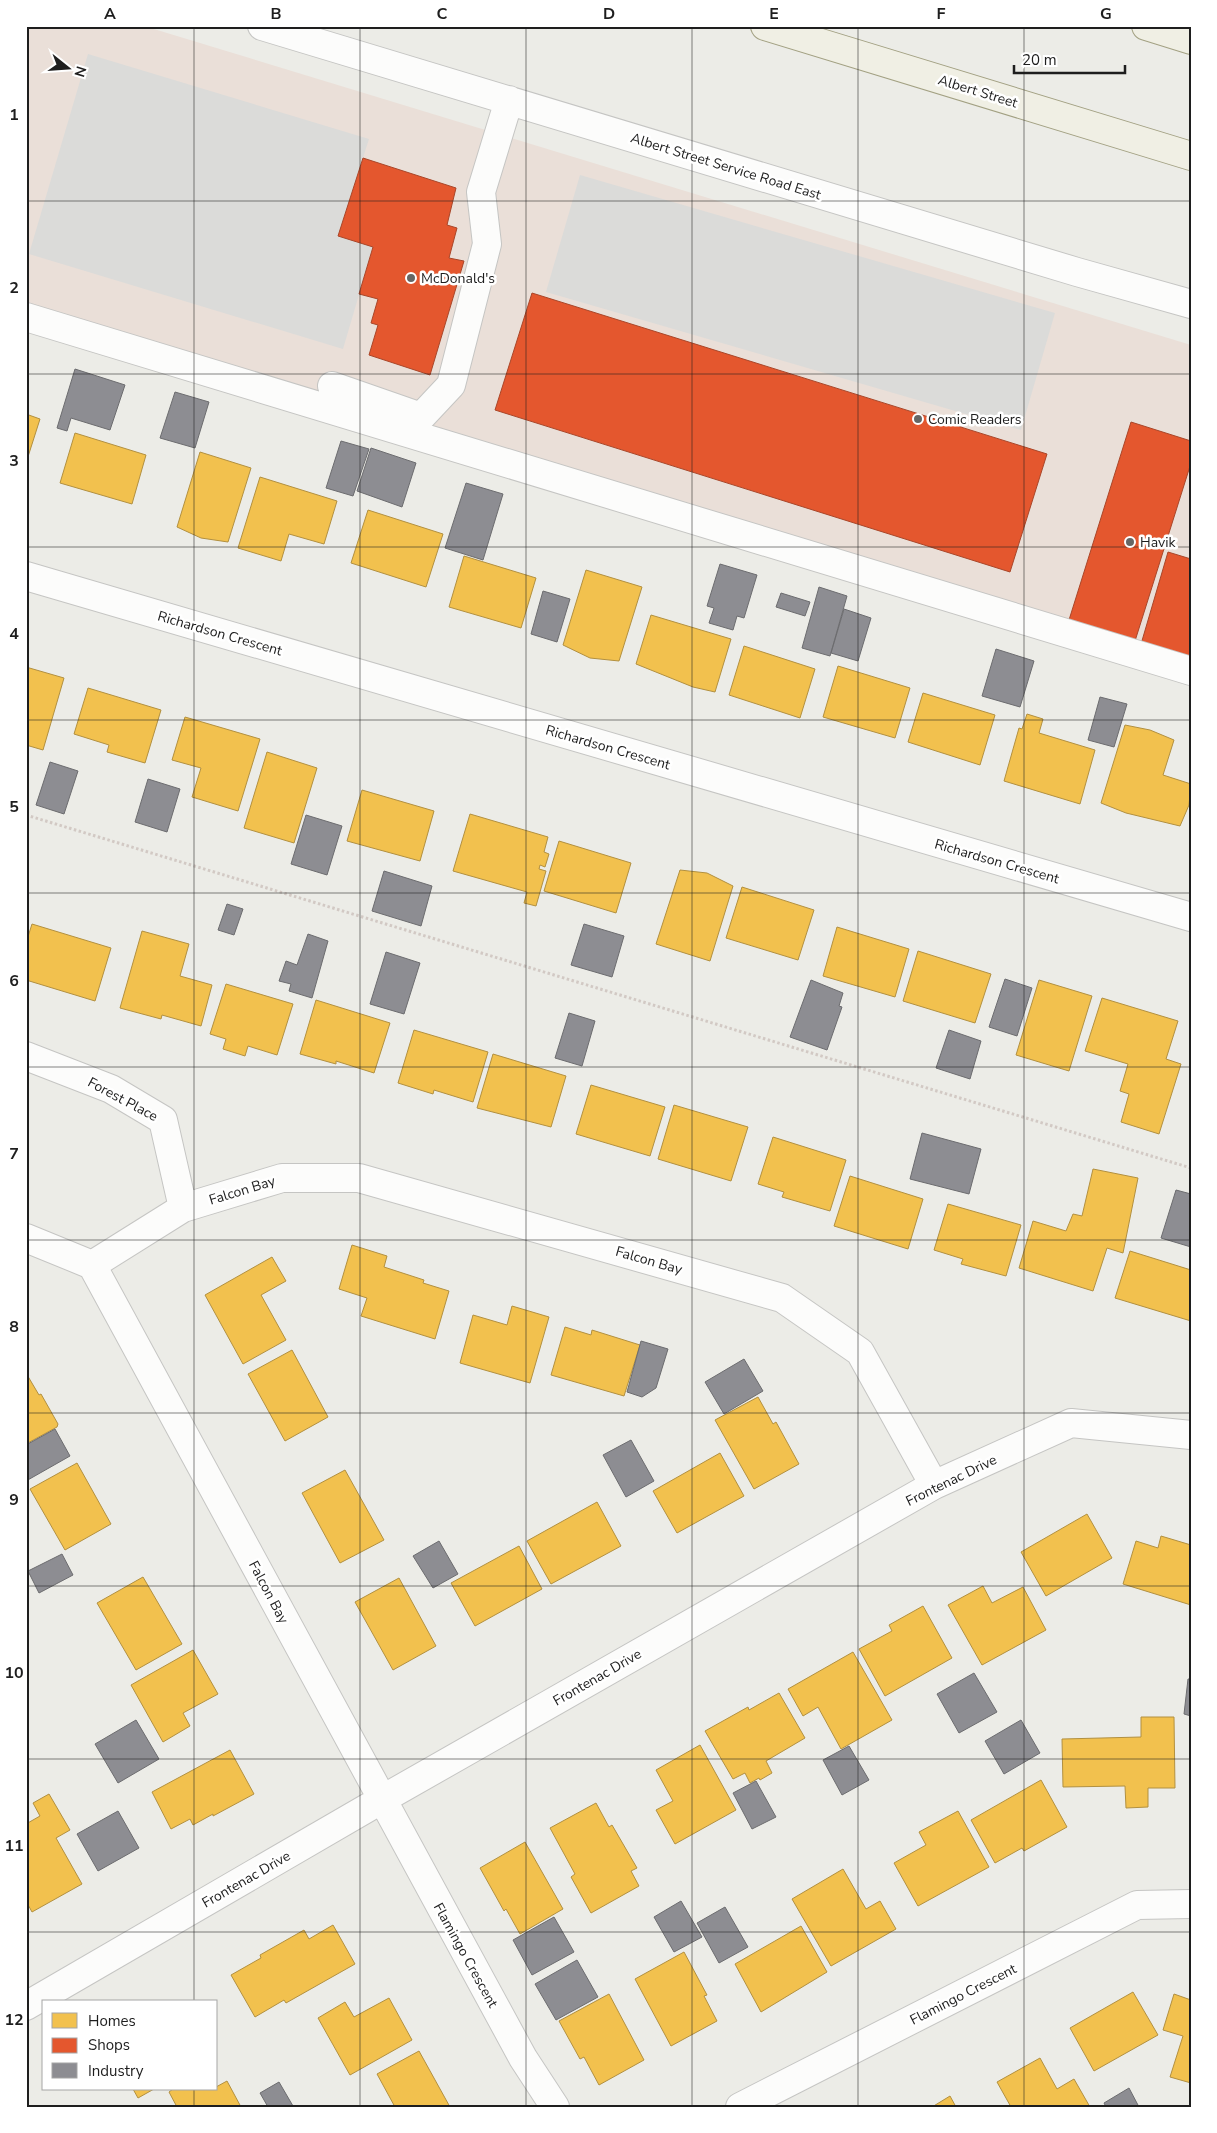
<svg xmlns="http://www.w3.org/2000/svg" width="1217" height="2133" font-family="'Nunito Sans',sans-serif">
<rect width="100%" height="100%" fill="#ecece7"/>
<path fill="#eadfd8" d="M26,26H144L1191,345V668L26,314Z"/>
<path fill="#dbdbd9" d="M88,54L369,139L338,236L373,247L343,349L29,254Z
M580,175L1055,313L1021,430L546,292Z"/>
<path fill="#f2c14e" stroke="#b29040" d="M26,414L40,419L26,463Z
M75,433L146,455L132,504L60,483Z
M200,452L251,468L228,542L201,538L177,527Z
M260,477L337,501L324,544L289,534L281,561L238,548Z
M368,510L443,534L426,587L351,563Z
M464,556L536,578L521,628L449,607Z
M586,570L642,587L619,661L590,658L563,645Z
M651,615L731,639L715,692L693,687L636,664Z
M744,646L815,669L800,718L729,695Z
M838,666L910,688L895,738L823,717Z
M26,667L64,678L43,750L26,745Z
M88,688L161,710L145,763L107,752L109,745L74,734Z
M923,693L995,715L980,765L908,742Z
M1027,714L1043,719L1039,733L1095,750L1080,804L1004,781L1019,728L1022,729Z
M185,717L260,739L238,811L192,797L201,768L172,760Z
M1125,725L1150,730L1174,740L1163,775L1191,784L1189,805L1180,826L1126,813L1101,803Z
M267,752L317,768L294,843L244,828Z
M362,790L434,811L420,861L347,841Z
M470,814L548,837L544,852L549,854L545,867L540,865L539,869L546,871L536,906L524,903L527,892L453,871Z
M559,841L631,863L616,913L544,891Z
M680,870L707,873L733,886L710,961L656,944Z
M742,887L814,910L798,960L726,938Z
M32,924L111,948L95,1001L26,980V943Z
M837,927L909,949L895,997L823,976Z
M142,931L189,944L180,976L212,985L201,1026L162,1015L161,1019L120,1008Z
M918,951L991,974L975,1023L903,1001Z
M1039,980L1092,996L1069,1071L1016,1055Z
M226,984L293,1004L277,1055L248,1046L245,1056L223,1049L226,1039L210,1034Z
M1102,998L1178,1021L1166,1059L1181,1064L1159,1134L1121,1122L1129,1094L1120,1091L1128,1064L1085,1051Z
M316,1000L390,1023L374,1073L336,1061V1064L300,1054Z
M414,1030L488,1052L473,1102L434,1090L433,1094L398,1083Z
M493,1054L566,1076L551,1127L477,1108Z
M591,1085L665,1107L650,1156L576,1134Z
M674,1105L748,1127L731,1181L658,1159Z
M773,1137L846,1160L830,1211L782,1197L784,1192L758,1184Z
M1093,1169L1138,1178L1123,1253L1107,1248L1093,1291L1019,1268L1033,1221L1066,1231L1073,1214L1082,1216Z
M850,1176L923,1199L908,1249L834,1226Z
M948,1204L1021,1225L1006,1276L961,1264L963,1259L934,1250Z
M352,1245L387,1256L384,1267L424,1280L423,1283L449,1291L435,1339L361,1316L367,1298L339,1289Z
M1130,1251L1191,1270V1321L1115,1298Z
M272,1257L286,1281L261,1295L286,1340L243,1364L205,1295Z
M512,1306L549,1317L530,1383L460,1363L473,1315L507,1325Z
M565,1327L591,1335L592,1330L640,1345L624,1396L551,1375Z
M292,1350L328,1417L285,1441L248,1374Z
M26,1373L39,1395L41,1394L58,1424L57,1427L26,1444Z
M758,1397L773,1424L776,1422L799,1464L754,1489L715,1420Z
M720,1453L744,1496L677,1533L653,1491Z
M77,1463L111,1524L65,1550L30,1489Z
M345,1470L384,1540L340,1563L302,1493Z
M597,1502L621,1546L551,1584L527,1541Z
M1087,1514L1112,1558L1046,1596L1021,1552Z
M1161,1536L1191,1545V1605L1123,1584L1136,1541L1158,1548Z
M519,1546L542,1589L475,1626L451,1583Z
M143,1577L182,1644L136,1670L97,1603Z
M399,1578L436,1646L393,1670L355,1602Z
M983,1586L992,1603L1023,1587L1046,1630L982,1665L948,1605Z
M923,1606L952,1658L885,1696L859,1649L892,1631L889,1625Z
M193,1650L218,1694L183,1713L190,1726L163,1742L131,1685Z
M853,1652L892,1720L841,1749L818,1707L803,1716L788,1689Z
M779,1693L805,1738L766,1761L772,1773L760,1780L759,1778L750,1783L745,1773L733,1779L705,1731L748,1707L749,1710Z
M1141,1717H1174L1175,1788H1148V1807L1126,1808L1125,1786L1063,1787L1062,1739L1141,1737Z
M700,1745L736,1810L675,1844L656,1810L673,1801L656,1770Z
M230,1750L254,1794L213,1816V1814L193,1825L190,1819L171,1829L152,1792Z
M1041,1780L1067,1827L1024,1851L1022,1848L995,1863L971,1820Z
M49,1794L70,1830L56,1838L82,1884L32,1912L26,1901V1824L40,1816L33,1803Z
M596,1803L609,1827L612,1825L637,1868L631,1871L639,1886L591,1913L571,1877L575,1874L550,1828Z
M958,1811L989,1867L918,1906L894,1863L926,1845L919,1832Z
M525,1842L563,1909L520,1934L506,1909L504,1911L480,1868Z
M843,1869L866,1909L880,1901L896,1929L831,1966L792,1899Z
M333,1925L355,1964L286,2003L284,2000L255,2017L231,1975L261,1958L260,1955L304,1930L309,1939Z
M801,1926L827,1972L761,2012L735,1964Z
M684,1952L707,1995L704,1996L717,2021L671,2046L635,1979Z
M1133,1992L1158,2035L1094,2071L1070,2028Z
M609,1994L644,2060L599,2085L584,2057L580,2059L559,2021Z
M1174,1994L1191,2000V2083L1170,2077L1183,2036L1163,2030Z
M389,1998L412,2040L350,2075L318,2018L345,2002L354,2017Z
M419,2051L450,2107H395L377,2074Z
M1040,2058L1057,2089L1074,2079L1090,2107H1011L997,2082Z
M227,2081L241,2107H177L169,2092L173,2089H216V2087Z
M133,2089H154L138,2098Z
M950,2096L956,2107H932Z"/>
<path fill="#e4572e" stroke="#a94629" d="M363,158L456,188L447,225L457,228L449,258L464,261L430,375L369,355L378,325L371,323L378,299L359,294L373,247L338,236Z
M532,293L1047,454L1010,572L495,410Z
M1131,422L1191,441V463L1135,641L1069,620Z
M1168,552L1191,559V666L1139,651Z"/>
<path fill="#8d8d92" stroke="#6c6c6f" d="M75,369L125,385L110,430L71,418L67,431L57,428Z
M175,392L209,402L195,448L160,438Z
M341,441L369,449L353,496L326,488Z
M371,448L416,463L402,507L357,491Z
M466,483L503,494L483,560L445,548Z
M720,564L757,575L744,618L737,616L733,630L709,623L714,608L707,606Z
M819,587L847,596L830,656L802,648Z
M543,591L570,599L557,642L531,634Z
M781,593L810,602L805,616L776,607Z
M844,609L871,618L858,661L831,653Z
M996,649L1034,661L1020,707L982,696Z
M1100,697L1127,704L1114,747L1088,740Z
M50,762L78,771L64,814L36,805Z
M148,779L180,789L167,832L135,822Z
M306,815L342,826L327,875L291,864Z
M384,871L432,886L421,926L372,911Z
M227,904L243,909L234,935L218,930Z
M584,924L624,936L612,977L571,965Z
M308,934L328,941L312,998L289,991L291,984L279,981L286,961L297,965Z
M386,952L420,963L404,1014L370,1004Z
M1005,979L1032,988L1017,1036L989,1027Z
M811,980L843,993L839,1006L842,1007L827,1050L790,1037Z
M569,1013L595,1021L582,1066L555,1058Z
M949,1030L981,1041L970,1079L936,1068Z
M922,1133L981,1149L969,1194L910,1179Z
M1176,1190L1191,1194V1247L1161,1238Z
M641,1341L668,1349L656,1388L642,1397L627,1392Z
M744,1359L763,1391L724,1414L705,1382Z
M55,1429L70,1456L26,1481V1445Z
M631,1440L654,1481L626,1497L603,1455Z
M439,1541L458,1574L433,1588L413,1556Z
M62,1554L73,1575L39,1593L28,1571Z
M974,1673L997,1712L959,1733L937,1694Z
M1188,1679H1191V1716L1184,1714Z
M136,1720L159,1759L118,1783L95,1744Z
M1021,1720L1040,1753L1004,1774L985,1741Z
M849,1746L869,1780L842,1795L823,1760Z
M756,1781L776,1817L752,1829L733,1793Z
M118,1811L139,1848L98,1871L77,1834Z
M681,1901L702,1937L674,1952L654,1917Z
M725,1907L748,1947L719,1963L697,1923Z
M554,1917L574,1952L532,1975L513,1940Z
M577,1960L598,1997L556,2020L535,1984Z
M279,2082L293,2106V2107H268L260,2093Z
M1129,2088L1139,2107H1106L1104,2103Z"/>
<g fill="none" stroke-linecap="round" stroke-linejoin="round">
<g stroke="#c5c5c3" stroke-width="30">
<path id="minor" d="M262,26L1077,272L1191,304
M26,317L1191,671
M332,386L421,417L451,385L487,244L481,192L509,100
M26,576L1191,917
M26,1056L111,1089L163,1120L183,1208
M26,1238L92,1265
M26,2006L381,1800L934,1485L1071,1423L1191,1435
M555,2107L523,2058L92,1265L183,1208L282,1178H359L782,1298L860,1352L934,1485
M740,2107L1137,1905L1191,1904"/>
</g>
<g stroke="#a3a183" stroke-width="30">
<path id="major" d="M765,26L1191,156
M1146,26L1191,40"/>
</g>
<path stroke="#d2c9c4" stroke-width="3" stroke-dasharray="2.5 2.5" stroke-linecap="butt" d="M26,815L1191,1168"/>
<use href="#minor" stroke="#fcfcfb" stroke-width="28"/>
<use href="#major" stroke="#f0efe4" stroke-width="28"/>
</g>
<path fill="none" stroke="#1e1e1e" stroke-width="1" stroke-opacity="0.55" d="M194,26V2002M360,26V2107M526,26V2107M692,26V2107M858,26V2107M1024,26V2107M26,201H1191M26,374H1191M26,547H1191M26,720H1191M26,893H1191M26,1067H1191M26,1240H1191M26,1413H1191M26,1586H1191M26,1759H1191M26,1932H1191M194,2089V2107"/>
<g fill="#666664" stroke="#fff" stroke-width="2">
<circle cx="411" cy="278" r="5"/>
<circle cx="918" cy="419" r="5"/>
<circle cx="1130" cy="542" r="5"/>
</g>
<g text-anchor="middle" stroke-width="5" stroke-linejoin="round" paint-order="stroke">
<g font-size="14" fill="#1e1e1e" stroke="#fff">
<text transform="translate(978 91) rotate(17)" y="5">Albert Street</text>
<text transform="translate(726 166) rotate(17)" y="5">Albert Street Service Road East</text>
<text transform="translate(220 633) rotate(16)" y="5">Richardson Crescent</text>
<text transform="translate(608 747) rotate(16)" y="5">Richardson Crescent</text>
<text transform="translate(997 861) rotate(16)" y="5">Richardson Crescent</text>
<text transform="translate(123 1099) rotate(28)" y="5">Forest Place</text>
<text transform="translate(242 1190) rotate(-17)" y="5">Falcon Bay</text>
<text transform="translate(649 1260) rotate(16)" y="5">Falcon Bay</text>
<text transform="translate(951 1480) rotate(-26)" y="5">Frontenac Drive</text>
<text transform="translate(269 1592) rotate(62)" y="5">Falcon Bay</text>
<text transform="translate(597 1677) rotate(-30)" y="5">Frontenac Drive</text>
<text transform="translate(246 1879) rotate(-30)" y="5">Frontenac Drive</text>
<text transform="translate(466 1955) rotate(61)" y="5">Flamingo Crescent</text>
<text transform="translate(963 1994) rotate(-27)" y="5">Flamingo Crescent</text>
</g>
<g font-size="14" fill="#1e1e1e" stroke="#fff" text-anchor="start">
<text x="421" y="283">McDonald's</text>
<text x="928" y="424">Comic Readers</text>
<text x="1140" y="547">Havik</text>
</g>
</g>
<rect width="1217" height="2133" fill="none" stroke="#ffffff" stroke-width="55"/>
<rect x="42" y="2000" width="175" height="90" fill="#ffffff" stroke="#a5a5a5"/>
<rect x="52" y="2013" width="25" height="15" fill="#f2c14e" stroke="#a5a5a5"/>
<text x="88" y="2026" font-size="15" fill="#1e1e1e">Homes</text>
<rect x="52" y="2038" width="25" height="15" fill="#e4572e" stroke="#a5a5a5"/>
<text x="88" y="2050" font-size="15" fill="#1e1e1e">Shops</text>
<rect x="52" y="2063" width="25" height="15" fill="#8d8d92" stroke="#a5a5a5"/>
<text x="88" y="2076" font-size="15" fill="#1e1e1e">Industry</text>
<g transform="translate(68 68) rotate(107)" stroke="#ffffff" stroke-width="4" paint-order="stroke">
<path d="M0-4L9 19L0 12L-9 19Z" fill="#1e1e1e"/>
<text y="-8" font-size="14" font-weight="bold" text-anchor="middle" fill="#1e1e1e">N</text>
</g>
<path d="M1014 65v8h111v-8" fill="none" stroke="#1e1e1e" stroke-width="2.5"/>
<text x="1022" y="65" font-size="15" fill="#1e1e1e" stroke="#ffffff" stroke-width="4" paint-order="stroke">20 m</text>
<rect x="28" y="28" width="1162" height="2078" fill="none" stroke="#1e1e1e" stroke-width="2"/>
<g font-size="16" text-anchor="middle" font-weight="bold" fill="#1e1e1e">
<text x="110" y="19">A</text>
<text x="276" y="19">B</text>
<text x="442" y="19">C</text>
<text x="609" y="19">D</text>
<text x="774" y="19">E</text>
<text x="941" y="19">F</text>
<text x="1106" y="19">G</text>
<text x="14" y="120">1</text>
<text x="14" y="293">2</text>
<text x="14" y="466">3</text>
<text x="14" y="639">4</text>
<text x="14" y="812">5</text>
<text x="14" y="986">6</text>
<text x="14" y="1159">7</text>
<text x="14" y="1332">8</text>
<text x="14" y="1505">9</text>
<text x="14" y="1678">10</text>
<text x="14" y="1851">11</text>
<text x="14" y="2025">12</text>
</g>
</svg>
